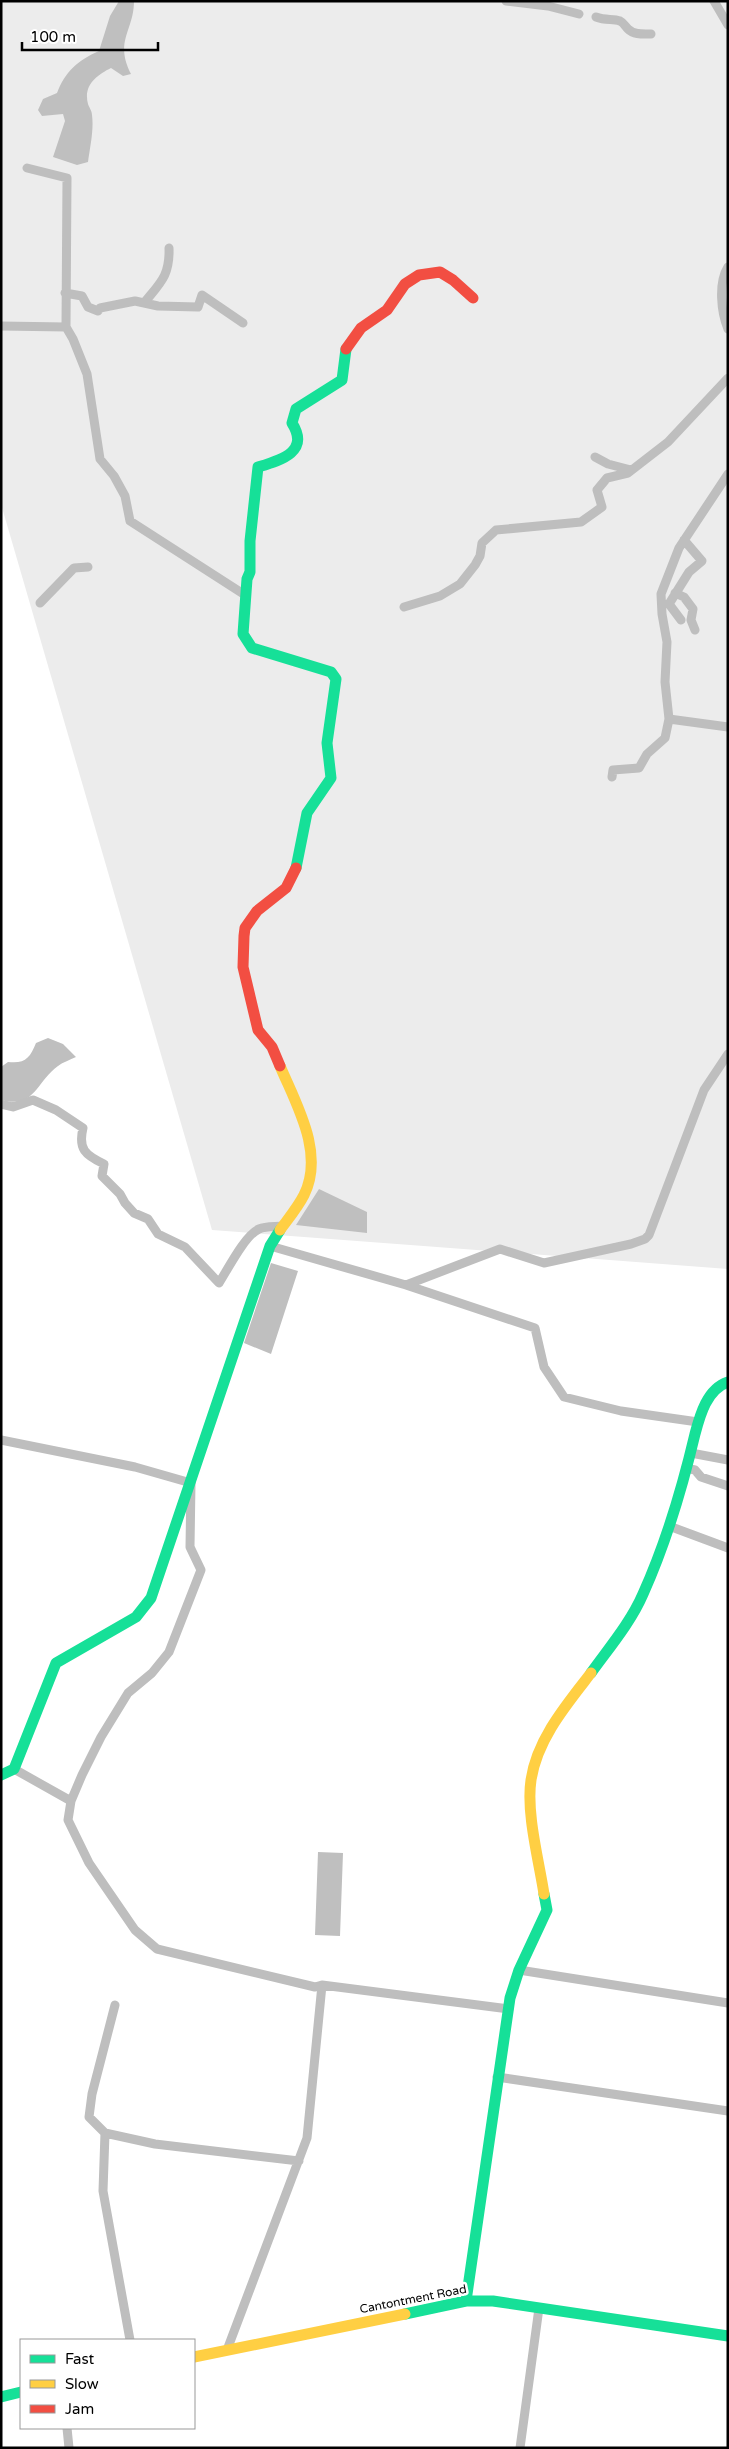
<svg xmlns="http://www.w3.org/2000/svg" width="729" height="2449" font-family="'Varela Round',sans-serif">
<rect width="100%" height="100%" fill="#fff"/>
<path fill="#ececec" d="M1,1H728V1269L212,1230L1,504Z"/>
<path fill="#bfbfbf" d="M119,1H134C134,31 114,41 131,74L123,76L111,68C97,75 83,85 88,104C89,107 92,111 92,115C94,130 90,147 88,162L77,165L53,157L65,121L63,114L42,116L38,110L43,99L57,93C65,72 78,60 99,51L110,16Z
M48,1038L63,1044L76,1057C70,1060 63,1062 58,1066C35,1083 35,1109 1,1100V1067L8,1062C25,1064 30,1058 36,1043Z
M319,1189L367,1212V1233L296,1225Z
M271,1263L298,1271L271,1354L244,1343Z
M318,1852L343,1853L340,1936L315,1935Z"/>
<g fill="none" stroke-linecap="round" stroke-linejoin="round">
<path stroke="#bebebe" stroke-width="9" d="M506,1L548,6L579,14
M714,1L728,25
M596,17C606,21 613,18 620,21C624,23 625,26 628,29C634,35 643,34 651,34
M27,168L67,178L66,327
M728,267C718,283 721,312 728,329
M65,293L82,296L88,307L98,311L100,308L135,301L158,306L198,307L202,295L243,323
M144,303C160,283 170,276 169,248
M1,326L66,327L73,339L87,374L100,459L114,476L125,496L130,521L245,595
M595,457L608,464L631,470
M675,593L684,597L693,609L691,620L695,630
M40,603L74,568L88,567
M404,607L440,596L460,584L475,565L480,556L482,543L496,530L581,522L602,507L597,490L607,478L628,473L668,442L728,378
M681,620L669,604L689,572L702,561L684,540
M669,719L728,727
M612,777L613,770L639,768L647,754L665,738L669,719L665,682L667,642L662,614L661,594L679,548L728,474
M1,1104L13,1107L33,1100L56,1110L83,1128C78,1149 85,1155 104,1164L102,1176L120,1194L125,1203L134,1213L148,1219L158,1234L185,1247L219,1283C228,1269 245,1235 259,1229C266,1226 276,1227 283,1226
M270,1246L406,1285L535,1328L544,1367L564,1397L621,1411L698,1422
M406,1285L500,1249L544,1263L631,1244L645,1239L649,1235L704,1090L728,1054
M1,1440L135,1467L191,1483L190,1547L201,1570L169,1652L152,1673L128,1693L101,1737L82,1775L71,1801L68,1820L89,1863L135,1930L157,1949L315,1987L322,1985
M691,1453L728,1460
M686,1468L695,1470L701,1477L728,1486
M669,1526L728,1548
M14,1769L71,1801
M519,1970L728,2003
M115,2005L92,2094L89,2117L105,2133L155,2144L299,2161
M497,2077L728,2111
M105,2133L103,2191L130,2340
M227,2350L307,2138L322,1985L509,2009
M67,2428L69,2448
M520,2448L539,2308"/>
<path stroke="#16e098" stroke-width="11" d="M296,868L307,813L331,778L327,743L336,679L331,672L252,648L243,634L247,579L250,572V541L258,467C281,460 310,452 292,423L296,409L342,380L346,349
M591,1673C609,1648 631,1622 643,1594C666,1543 682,1489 695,1434C700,1415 707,1389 728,1382
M1,1775L14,1769L56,1663L136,1617L151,1598L270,1246L280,1230
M466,2301L510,1998L519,1970L547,1910L544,1894
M405,2314L466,2301H493L728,2336
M1,2397L21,2392"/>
<path stroke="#ffcf43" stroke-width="11" d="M280,1066C296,1104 325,1153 304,1195C298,1207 288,1219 280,1230
M544,1894C539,1861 526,1813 531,1780C537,1739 567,1704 591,1673
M194,2357L405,2314"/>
<path stroke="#f24e42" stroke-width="11" d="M346,349L361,328L387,310L405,284L419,275L440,272L453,280L473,298
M280,1066L272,1047L258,1030L243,967L244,936L245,928L257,911L286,888L296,868"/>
</g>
<g text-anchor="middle" stroke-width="5" stroke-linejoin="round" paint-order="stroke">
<g font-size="12" fill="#000" stroke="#fff">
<text transform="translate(413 2299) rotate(-11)" y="4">Cantontment Road</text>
</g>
</g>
<rect width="729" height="2449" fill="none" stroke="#000000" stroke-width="5"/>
<rect x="20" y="2339" width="175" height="90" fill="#ffffff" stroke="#999999"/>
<rect x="30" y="2355" width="25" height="8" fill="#16e098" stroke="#999999"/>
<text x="65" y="2364" font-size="15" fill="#000000">Fast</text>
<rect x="30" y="2380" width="25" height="8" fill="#ffcf43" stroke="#999999"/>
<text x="65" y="2389" font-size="15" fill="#000000">Slow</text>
<rect x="30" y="2405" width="25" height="8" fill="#f24e42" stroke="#999999"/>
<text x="65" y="2414" font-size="15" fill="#000000">Jam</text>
<path d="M22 42v8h136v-8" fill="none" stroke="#000000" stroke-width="2.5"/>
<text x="30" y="42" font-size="15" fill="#000000" stroke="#ffffff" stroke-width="4" paint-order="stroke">100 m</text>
</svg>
